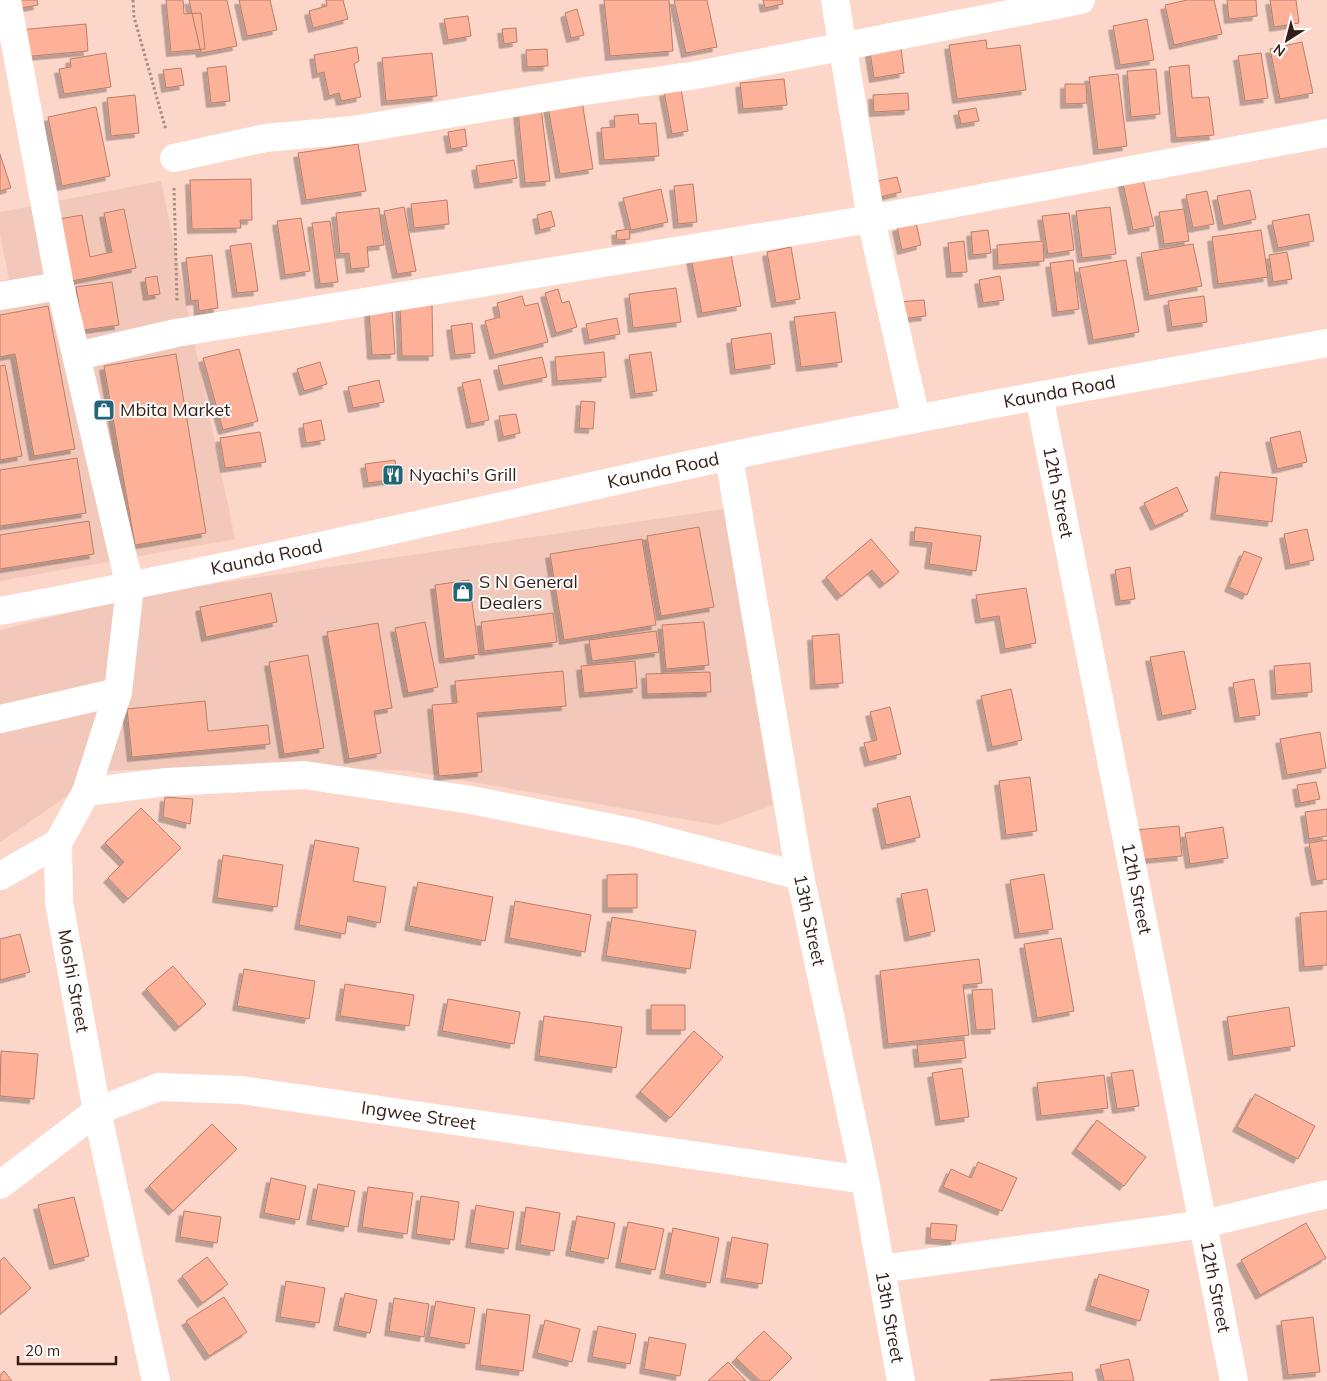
<svg xmlns="http://www.w3.org/2000/svg" width="1327" height="1381" font-family="Mulish,sans-serif">
<defs>
<filter id="shadow"><feDropShadow dx="-4.5" dy="4.5" stdDeviation="0" flood-color="#0004"/></filter>
</defs>
<rect width="100%" height="100%" fill="#fcd6c9"/>
<path fill="#f2c8ba" d="M161,181L235,539L0,581V281L9,279L0,235V212Z
M724,509L773,805L718,825L410,771L277,765L104,771L0,842V630L145,594Z"/>
<path fill="#fcb198" stroke="#b97f6c" filter="url(#shadow)" d="M19,0H37L38,5L21,8Z
M166,0H183L184,14L201,13L205,49L171,52Z
M189,0H227L237,46L201,53Z
M239,0H270L277,30L247,36Z
M326,0H343L348,19L313,28L309,11L327,6Z
M604,0H669L673,51L610,56Z
M674,0H707L717,47L686,53Z
M763,0H782L783,4L765,8Z
M1187,0H1214L1222,34L1174,45L1165,5Z
M1227,0H1256L1257,16L1229,19Z
M1270,0H1296L1299,23L1274,27Z
M577,9L584,35L571,38L565,13Z
M468,16L471,36L448,40L444,19Z
M1147,19L1154,60L1120,65L1113,26Z
M86,24L88,51L21,57L18,30Z
M516,28L517,42L504,44L502,29Z
M986,40L987,49L1020,45L1026,90L957,99L949,45Z
M1302,42L1313,93L1280,99L1270,49Z
M357,47L359,61L354,64L361,97L341,101L339,93L329,96L324,72L317,74L314,55Z
M901,48L904,73L874,78L870,52Z
M547,49L548,66L527,67L526,50Z
M106,53L111,87L64,94L59,69L71,67L70,59Z
M432,53L437,96L386,101L382,58Z
M1261,53L1268,98L1245,101L1238,56Z
M1189,65L1192,98L1209,97L1214,135L1176,138L1169,67Z
M226,66L230,101L211,103L207,68Z
M181,68L184,85L166,88L163,70Z
M1156,69L1160,114L1131,117L1127,71Z
M1118,74L1127,146L1098,150L1089,77Z
M784,79L787,105L743,109L740,83Z
M1065,84H1086L1087,103L1065,104Z
M681,89L688,131L672,134L664,92Z
M908,93L909,110L874,112L873,95Z
M135,95L139,133L111,136L107,98Z
M582,101L593,169L560,174L548,107Z
M96,107L110,176L62,186L48,117Z
M541,108L550,181L525,183L518,111Z
M976,108L979,121L961,124L958,111Z
M638,114L639,124L656,123L659,156L604,160L601,128L615,127L614,116Z
M465,129L467,146L451,149L448,132Z
M358,144L366,191L306,200L298,153Z
M0,154L11,188L0,191Z
M514,160L517,178L479,184L476,166Z
M1142,175L1154,226L1133,230L1122,179Z
M897,177L901,192L876,198L872,182Z
M251,179L252,220H240L241,228L192,229L190,180Z
M693,184L697,222L678,224L674,186Z
M661,189L668,222L631,230L623,198Z
M1250,190L1256,219L1223,226L1217,196Z
M1207,191L1214,224L1193,228L1186,195Z
M447,200L449,224L414,228L411,204Z
M404,207L416,271L397,274L384,211Z
M1110,207L1116,254L1082,258L1076,211Z
M379,208L384,245L367,247L369,267L351,269L349,253L340,254L336,213Z
M124,209L136,268L72,281L59,219L82,215L90,257L112,252L104,213Z
M1184,209L1189,241L1164,244L1159,212Z
M551,211L555,226L540,230L537,215Z
M1069,213L1074,250L1048,254L1042,216Z
M1309,214L1314,241L1278,248L1272,221Z
M301,218L310,271L285,275L277,221Z
M330,221L338,282L320,284L312,223Z
M916,223L921,245L902,250L897,227Z
M629,229L630,239L617,240L616,231Z
M988,230L991,253L973,255L971,232Z
M1261,230L1268,277L1218,284L1212,237Z
M964,241L967,272L951,273L948,243Z
M1043,241L1044,261L998,265L997,245Z
M251,243L258,291L237,293L230,246Z
M1193,244L1202,286L1149,296L1141,253Z
M791,247L800,299L776,303L767,252Z
M730,250L741,306L702,313L691,258Z
M1287,252L1292,279L1273,282L1269,255Z
M212,255L218,308L199,311L198,300L191,301L186,258Z
M1073,260L1079,309L1057,312L1050,263Z
M1126,260L1139,332L1093,340L1079,268Z
M157,276L160,294L148,296L145,278Z
M1000,276L1004,300L983,303L979,280Z
M112,282L119,325L83,330L76,287Z
M676,288L681,322L633,328L629,294Z
M558,289L562,303L569,301L577,327L556,333L545,293Z
M522,296L525,306L538,303L548,342L494,355L485,321L500,317L497,303Z
M1204,296L1207,322L1172,327L1168,301Z
M924,300L926,316L900,319L898,302Z
M432,304L433,356H402L400,305Z
M48,306L75,449L34,456L15,354L0,357V315Z
M392,309L395,354L372,355L369,311Z
M835,312L842,362L801,367L794,317Z
M617,318L620,334L589,340L586,324Z
M472,323L475,353L455,355L451,326Z
M771,333L775,364L735,370L731,339Z
M239,349L258,421L223,430L203,358Z
M604,352L606,377L557,381L555,357Z
M651,352L657,391L635,394L629,355Z
M176,354L206,533L135,545L104,366Z
M542,357L547,377L503,386L498,366Z
M320,362L327,384L304,391L297,369Z
M5,365L22,456L0,460V366Z
M480,379L489,420L471,424L462,383Z
M379,380L384,402L353,408L348,387Z
M581,401L595,402L593,429L579,428Z
M516,414L520,433L503,437L499,416Z
M321,420L325,440L306,443L303,424Z
M1300,431L1307,462L1277,469L1270,438Z
M260,432L266,462L225,468L220,438Z
M77,458L86,513L0,526V470Z
M395,460L397,479L368,483L365,464Z
M1220,472L1277,478L1272,522L1215,515Z
M1177,487L1188,511L1155,526L1144,503Z
M89,521L94,554L0,569V535Z
M699,527L714,607L661,616L647,536Z
M915,527L981,536L976,571L929,564L932,543L914,541Z
M1307,529L1314,560L1290,565L1284,534Z
M642,539L656,625L564,640L550,554Z
M871,539L899,572L884,584L872,570L841,596L826,577Z
M1244,551L1262,558L1247,595L1229,587Z
M1130,567L1135,599L1120,601L1115,570Z
M469,580L479,654L444,659L435,585Z
M1026,588L1036,643L1005,649L999,616L980,619L976,595Z
M271,593L277,622L206,637L200,607Z
M553,613L557,642L484,651L481,622Z
M425,622L438,687L408,693L395,628Z
M704,622L709,665L666,669L662,625Z
M378,623L392,708L374,711L381,753L349,759L327,632Z
M656,631L659,652L592,661L589,640Z
M839,634L843,683L815,685L812,636Z
M1184,651L1196,709L1162,716L1150,657Z
M308,655L324,748L284,754L269,662Z
M635,661L637,688L584,693L581,666Z
M1310,663L1312,692L1276,695L1274,666Z
M563,671L566,706L477,713L482,772L439,776L432,705L457,703L455,681Z
M710,672L711,692L647,694L646,674Z
M1254,679L1260,715L1239,718L1233,683Z
M1011,689L1022,740L992,747L981,696Z
M205,701L208,731L268,725L270,744L132,757L127,709Z
M890,707L901,754L869,762L864,743L877,740L870,712Z
M1320,732L1326,768L1287,775L1280,739Z
M1030,777L1037,831L1006,835L999,781Z
M1316,782L1320,799L1300,803L1297,785Z
M910,796L920,837L886,845L877,804Z
M165,797L193,799L190,824L163,817Z
M141,808L181,848L128,899L108,878L124,862L105,843Z
M1327,809V836L1309,839L1305,812Z
M1179,826L1182,856L1138,860L1135,830Z
M1223,827L1228,858L1190,864L1185,833Z
M315,840L359,848L353,881L386,887L380,923L348,916L345,934L299,925Z
M1327,840V879L1316,881L1309,843Z
M223,855L283,865L277,907L217,898Z
M637,874V908H607V875Z
M1044,874L1053,929L1019,934L1010,880Z
M418,882L493,897L485,941L409,926Z
M927,889L935,931L909,937L901,894Z
M515,901L591,915L585,952L509,938Z
M1327,911V965L1304,967L1300,913Z
M612,917L696,931L690,969L606,956Z
M20,934L30,972L0,980V939Z
M1061,938L1074,1011L1037,1018L1024,944Z
M979,959L982,983L963,985L969,1035L888,1044L880,971Z
M173,966L206,1004L179,1027L146,989Z
M244,969L315,981L309,1019L237,1006Z
M345,984L414,995L409,1026L340,1016Z
M992,989L995,1029L976,1030L972,990Z
M448,999L520,1012L514,1044L442,1031Z
M651,1005H685V1030H651Z
M1289,1007L1295,1046L1233,1056L1227,1017Z
M544,1016L622,1027L616,1068L539,1056Z
M694,1031L723,1057L670,1118L640,1092Z
M964,1040L966,1058L919,1063L917,1045Z
M1,1051L38,1054L34,1099L0,1096Z
M962,1068L969,1117L940,1121L932,1073Z
M1133,1070L1139,1106L1117,1109L1111,1073Z
M1104,1075L1108,1108L1041,1116L1037,1083Z
M1255,1094L1315,1126L1298,1159L1237,1127Z
M1097,1120L1146,1157L1124,1186L1076,1149Z
M212,1124L237,1149L173,1211L149,1186Z
M978,1162L1017,1178L1002,1211L943,1187L951,1169L971,1178Z
M271,1178L306,1186L299,1220L264,1213Z
M318,1184L355,1191L348,1227L311,1220Z
M368,1187L413,1193L407,1234L362,1227Z
M421,1196L459,1202L454,1240L416,1234Z
M74,1197L89,1256L54,1265L38,1205Z
M476,1205L514,1212L508,1249L470,1243Z
M526,1207L560,1213L554,1251L520,1245Z
M184,1211L221,1217L217,1243L180,1237Z
M577,1216L615,1223L608,1259L570,1251Z
M628,1222L664,1229L655,1270L620,1263Z
M931,1223L957,1225L955,1241L930,1239Z
M1306,1223L1326,1258L1260,1295L1241,1260Z
M673,1228L719,1238L710,1283L664,1274Z
M732,1237L768,1244L762,1284L725,1278Z
M4,1257L31,1288L0,1314V1261Z
M207,1257L228,1284L202,1303L182,1276Z
M1099,1274L1149,1290L1140,1321L1090,1306Z
M286,1281L325,1288L319,1323L280,1317Z
M345,1293L377,1300L370,1333L338,1326Z
M224,1297L247,1332L209,1356L186,1321Z
M394,1298L429,1304L424,1337L389,1331Z
M436,1301L475,1308L469,1344L429,1337Z
M487,1309L530,1315L523,1371L480,1365Z
M1313,1317L1320,1372L1288,1375L1281,1321Z
M545,1320L580,1329L572,1362L537,1353Z
M598,1326L636,1334L630,1364L592,1357Z
M764,1331L792,1358L769,1381H760L736,1358Z
M649,1337L686,1344L680,1376L644,1369Z
M1129,1359L1134,1381H1104L1100,1365Z
M728,1362L746,1381H708Z
M4,1371L12,1381H0V1375Z
M1072,1372L1073,1381L990,1380L1015,1378Z"/>
<g fill="none" stroke-linecap="round" stroke-linejoin="round">
<path stroke="#ab8c81" stroke-width="3" stroke-dasharray="2.5 2.5" stroke-linecap="butt" d="M133,0L134,17L166,130
M174,188L177,301"/>
<g stroke="#fff" stroke-width="28">
<path id="s1" d="M7,0L60,286L130,587L118,692L86,792L58,843L59,902L97,1111L156,1381"/>
<path d="M835,0L871,219L916,419"/>
<path d="M174,158L265,138L353,130L585,91L697,75L1081,0"/>
<path d="M0,296L60,286"/>
<path d="M77,356L176,333L871,219L1327,133"/>
<path id="s2" d="M1039,396L1234,1381"/>
<path id="s3" d="M729,457L800,876L865,1180L901,1381"/>
<path id="s4" d="M0,611C243,566 484,509 725,457C925,415 1126,380 1327,343"/>
<path d="M0,719L118,692"/>
<path d="M86,792L167,782L304,775L471,800L632,832L800,876"/>
<path d="M0,876L58,843"/>
<path id="s5" d="M0,1185L97,1111L159,1087L241,1090L865,1180"/>
<path d="M881,1269L1204,1224L1327,1194"/>
</g>
</g>
<defs>
<g id="shop-square" transform="scale(1.125)"><rect x="-9" y="-9" width="18" height="18" rx="4" fill="#226578" stroke="#fff"/><path d="M-5-2.5h2.3a2.7 3.5 0 0 1 5.4 0H5L5.5 6h-11ZM-1.5-2.5h3a1.5 2.3 0 0 0-3 0Z" fill="#fff"/></g>
<g id="restaurant-square" transform="scale(1.125)"><rect x="-9" y="-9" width="18" height="18" rx="4" fill="#226578" stroke="#fff"/><path d="M-5-6h1v4h1v-4h1v4h1v-4h1v5L-1.5 .5V6h-2V.5L-5-1ZM5-6V6H3V1.5H1.5Q1.5-4 5-6Z" fill="#fff"/></g>
</defs>
<g fill-rule="evenodd">
<use href="#shop-square" x="104" y="410"/>
<use href="#restaurant-square" x="393" y="475"/>
<use href="#shop-square" x="463" y="592"/>
</g>
<g text-anchor="middle" stroke-width="4" stroke-linejoin="round" paint-order="stroke">
<g font-size="18" fill="#341e16" stroke="#fff">
<text dy="6" stroke="none"><textPath href="#s4" startOffset="1082">Kaunda Road</textPath></text>
<text dy="6" stroke="none"><textPath href="#s4" startOffset="678">Kaunda Road</textPath></text>
<text dy="6" stroke="none"><textPath href="#s2" startOffset="98">12th Street</textPath></text>
<text dy="6" stroke="none"><textPath href="#s4" startOffset="272">Kaunda Road</textPath></text>
<text dy="6" stroke="none"><textPath href="#s2" startOffset="502">12th Street</textPath></text>
<text dy="6" stroke="none"><textPath href="#s3" startOffset="470">13th Street</textPath></text>
<text dy="6" stroke="none"><textPath href="#s1" startOffset="1008">Moshi Street</textPath></text>
<text dy="6" stroke="none"><textPath href="#s5" startOffset="450">Ingwee Street</textPath></text>
<text dy="6" stroke="none"><textPath href="#s2" startOffset="908">12th Street</textPath></text>
<text dy="6" stroke="none"><textPath href="#s3" startOffset="875">13th Street</textPath></text>
</g>
<g font-size="18" fill="#341e16" stroke="#fff" text-anchor="start">
<text x="120" y="416">Mbita Market</text>
<text x="409" y="481">Nyachi's Grill</text>
<text x="479" y="588">S N General<tspan x="479" dy="21">Dealers</tspan></text>
</g>
</g>
<g transform="translate(1287 40) rotate(216)" stroke="#ffffff" stroke-width="4" paint-order="stroke">
<path d="M0-4L9 19L0 12L-9 19Z" fill="#341e16"/>
<text y="-8" font-size="14" font-weight="bold" text-anchor="middle" fill="#341e16">N</text>
</g>
<path d="M18 1356v8h98v-8" fill="none" stroke="#341e16" stroke-width="2.5"/>
<text x="25" y="1356" font-size="15" fill="#341e16" stroke="#ffffff" stroke-width="4" paint-order="stroke">20 m</text>
</svg>
